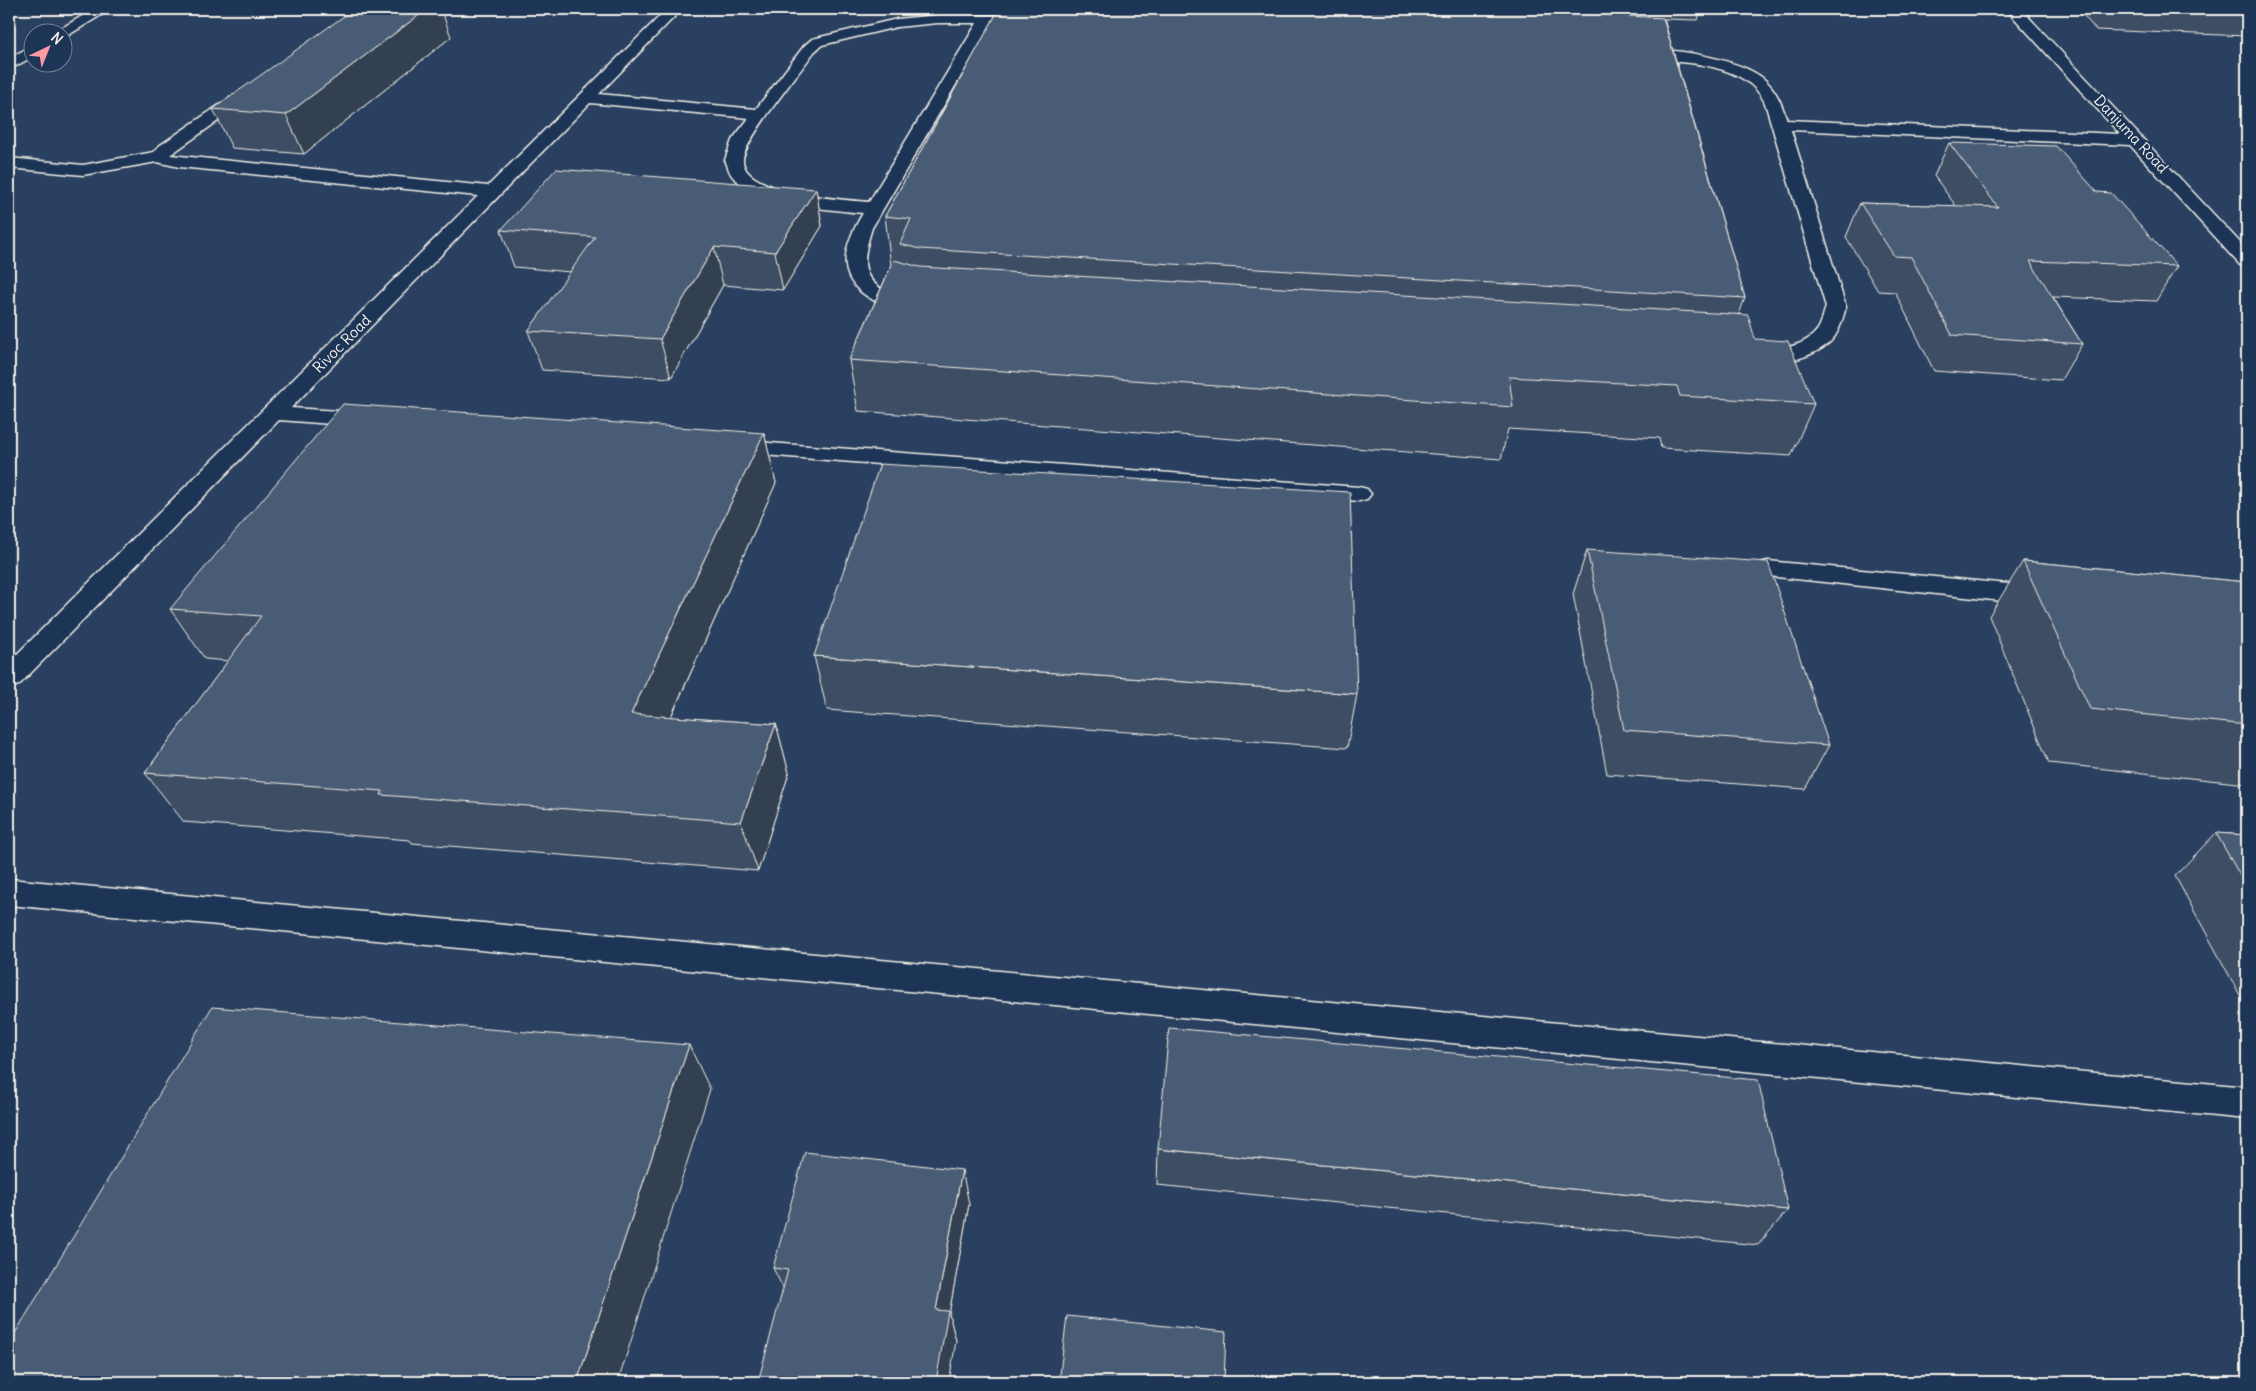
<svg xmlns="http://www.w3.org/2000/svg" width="2256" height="1391" font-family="Delius,sans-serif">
<rect width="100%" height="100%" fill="#1d3557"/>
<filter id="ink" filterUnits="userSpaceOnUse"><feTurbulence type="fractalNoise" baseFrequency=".02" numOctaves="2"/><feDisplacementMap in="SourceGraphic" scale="10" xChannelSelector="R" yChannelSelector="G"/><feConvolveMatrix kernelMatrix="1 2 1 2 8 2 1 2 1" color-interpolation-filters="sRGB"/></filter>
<g filter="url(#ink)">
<path fill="#2a4060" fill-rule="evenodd" d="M9,9H2247V1382H9ZM32,32H62V62H32Z"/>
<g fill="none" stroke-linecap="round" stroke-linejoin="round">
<g stroke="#f4f1e8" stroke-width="3">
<path id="minor" d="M94,9H111L67,36L62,37V32H55Z
M667,9H682L599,94L756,109L804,46L812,39L897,19L938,15H1035L1037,18L1035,21L1030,22L992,23L872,228C860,266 860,283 901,298C909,300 918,300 922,307L919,311C907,314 893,309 882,304C834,284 840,251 863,213C826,209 760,206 733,177C729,173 728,166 725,160L732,140L749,118L590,103L291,408L371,413L379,415L382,420L379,425L371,427L279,420L19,685L9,688V662L478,196L179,167L157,162L83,175L9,168V158L83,165L154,152L159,146L240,91L246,89L254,94L252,97L170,155L488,186ZM938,23H977L869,202C846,200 741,194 743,159C745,139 800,72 814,52L822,45L897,27Z
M2006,9H2021L2247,250V267L2240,265L2130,145L1791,130L1846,307C1842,320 1840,332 1830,342C1812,359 1771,368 1749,362L1745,358L1749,354C1771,348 1803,351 1818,329C1822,323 1823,314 1826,307L1765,103C1747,61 1675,61 1637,60L1632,58L1629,55L1632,52C1661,44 1743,59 1765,80C1777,91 1782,105 1787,120L2120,134Z
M32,46V57L9,70V58Z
M730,440L1359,487L1367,489L1371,494L1367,499L1359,501L722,452L719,447L722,442Z
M1768,561L2040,587L2049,590L2053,596L2049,602L2040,605L1759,575L1755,569L1759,563Z
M9,879L2247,1087V1119L9,905Z"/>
</g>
<use href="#minor" fill="#1d3557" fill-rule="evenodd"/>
</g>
<path fill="#3e4e64" stroke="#f4f1e8" d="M999,9H1701L1698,20L1664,19L1745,298L1739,314L1755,339L1814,404L1791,456L1661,448L1659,438L1508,429L1501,459L858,411L849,360L891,266L885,216Z
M2078,9H2247V36L2096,30Z
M451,37L304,154L232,148L213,109Z
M1949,143L2097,192L2177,266L2156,301L2053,297L2082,344L2061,380L1934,371L1895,292L1878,291L1846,237L1860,203L1956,206L1934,176Z
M816,189L822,226L783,290L723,285L671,378L542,370L528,331L571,272L514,267L501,230Z
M764,433L776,483L671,717L776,724L789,773L758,871L412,843L410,840L184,822L145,773L228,661L205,659L170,609Z
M1587,550L1829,745L1805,789L1607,774L1573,594Z
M2023,561L2247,582V784L2049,763L1989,616Z
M814,656L1357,694L1347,748L827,710Z
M2216,833L2247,835V1008L2175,876Z
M1158,1149L1788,1210L1758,1245L1157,1185Z
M969,1204L949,1314L956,1341L783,1288L773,1268Z"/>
<path fill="#324051" stroke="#f4f1e8" d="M427,9H441L451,37L304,154L286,115Z
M816,189L822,226L783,290L775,252Z
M714,247L723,285L671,378L660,339Z
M764,433L776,483L650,763L631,714Z
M776,724L789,773L758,871L741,822Z
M689,1045L710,1089L618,1382H577Z
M962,1170L969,1204L949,1314L956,1341L949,1382H936V1310Z"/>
<path fill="#485b74" stroke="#f4f1e8" d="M354,9H427L286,115L213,109Z
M999,9H1511L1663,18L1745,298L920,249L900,244L911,219L885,216Z
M2189,9H2247V11Z
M1949,143L2056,146L2097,192L2111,193L2177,266L2030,261L2082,344L1952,335L1911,257L1894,256L1860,203L1998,207Z
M556,169L816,189L775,252L714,247L660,339L528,331L595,237L501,230Z
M894,260L920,267L1748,315L1755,339L1788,341L1814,404L1680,396L1677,386L1509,377L1513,407L849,360Z
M343,404L764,433L631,714L776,724L741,822L381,795L383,791L145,773L261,616L170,609Z
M880,464L1350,492L1357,694L814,656Z
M1587,550L1768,562L1829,745L1624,730Z
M2023,561L2247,582V725L2090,709Z
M2216,833L2247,835V888Z
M212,1007L689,1045L577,1382H9V1334L14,1335Z
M1169,1028L1758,1080L1788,1210L1158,1149Z
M805,1152L962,1170L936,1310L948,1311L936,1382H758L788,1270L773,1268Z
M1067,1316L1226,1332L1224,1382H1059Z"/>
</g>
<g text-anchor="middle" stroke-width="4" stroke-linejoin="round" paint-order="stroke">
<g font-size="15" fill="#f4f1e8" stroke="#1d3557">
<text transform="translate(2131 134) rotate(47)" y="5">Danjuma Road</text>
<text transform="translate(342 344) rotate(-45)" y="5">Rivoc Road</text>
</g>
</g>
<rect width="2256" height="1391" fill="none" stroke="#1d3557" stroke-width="30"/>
<rect x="15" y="15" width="2226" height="1361" fill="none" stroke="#f4f1e8" stroke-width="2" filter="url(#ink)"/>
<g transform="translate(48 48) rotate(43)"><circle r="24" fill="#1d3557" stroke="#738091"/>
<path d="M0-4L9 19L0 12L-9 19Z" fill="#ff9aa2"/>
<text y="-8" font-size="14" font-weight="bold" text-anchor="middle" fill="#f4f1e8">N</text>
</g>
</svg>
